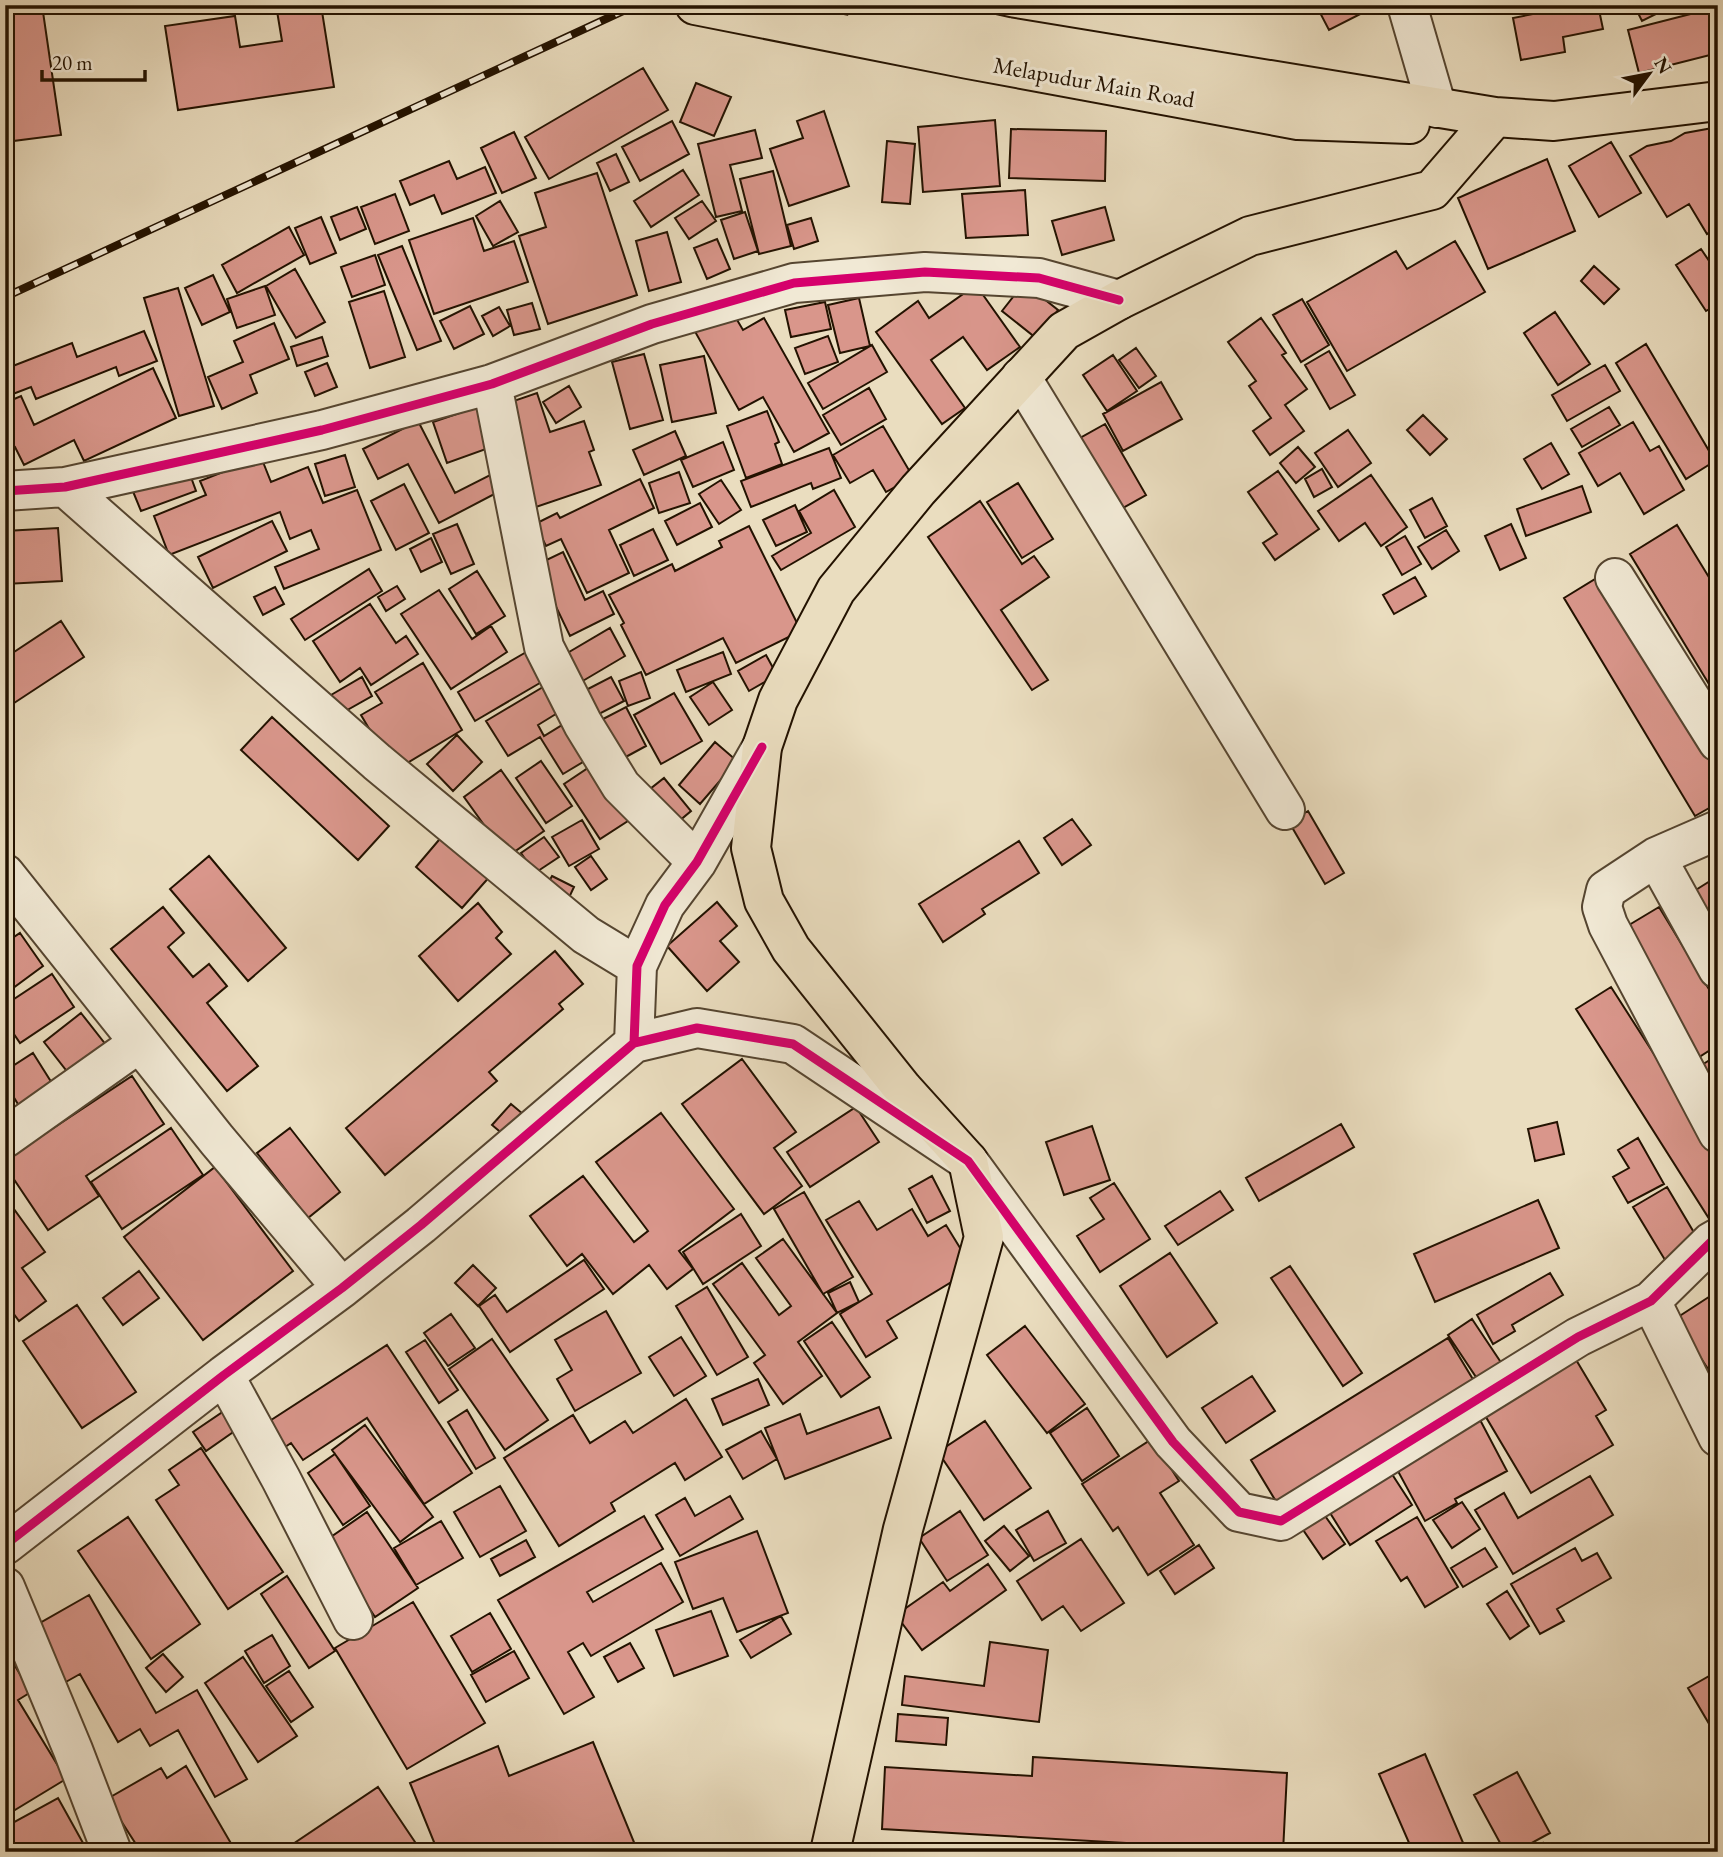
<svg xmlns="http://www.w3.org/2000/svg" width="1723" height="1857" font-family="'EB Garamond',serif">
<rect width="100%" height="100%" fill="#eaddbf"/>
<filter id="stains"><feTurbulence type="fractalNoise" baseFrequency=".00286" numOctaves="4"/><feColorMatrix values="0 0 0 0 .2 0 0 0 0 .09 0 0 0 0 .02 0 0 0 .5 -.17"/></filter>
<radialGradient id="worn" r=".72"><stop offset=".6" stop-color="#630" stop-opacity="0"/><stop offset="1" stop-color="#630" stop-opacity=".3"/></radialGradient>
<path fill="#d9968b" stroke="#231200" stroke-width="2" d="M5,5H42L61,135L5,142Z
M276,5H321L334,87L178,110L165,26L235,16L240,47L282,41Z
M1316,5H1378L1329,30Z
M1579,5H1598L1603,29L1563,37L1565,52L1521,60L1513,18Z
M1634,5H1674L1642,21Z
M1718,7V53L1639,73L1628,30Z
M643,68L668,110L549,179L525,137Z
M696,83L731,97L714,136L680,122Z
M824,111L849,186L789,206L770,149L803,138L797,121Z
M995,120L1000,186L923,192L918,127Z
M672,121L689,154L640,181L622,147Z
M1718,127V227L1707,234L1689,204L1667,217L1630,156L1647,146L1671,141L1685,133Z
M1011,129L1106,131L1105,181L1009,178Z
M755,130L762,158L730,165L742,211L716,217L698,144Z
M514,132L536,178L502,193L481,148Z
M887,141L915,144L910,204L882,202Z
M1611,142L1641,193L1599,217L1569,166Z
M616,154L629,182L610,191L597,163Z
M1547,159L1575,231L1488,269L1458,198Z
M449,161L457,179L485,167L496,193L442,214L434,195L410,205L400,181Z
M683,170L699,195L651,227L634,201Z
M773,171L791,246L759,254L740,179Z
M597,173L637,295L548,324L519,236L546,227L535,193Z
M1025,190L1028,235L966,238L962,194Z
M395,194L409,231L375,244L361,207Z
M500,201L518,232L493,246L476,216Z
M702,201L716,221L689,239L675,218Z
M357,207L366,229L340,240L331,217Z
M1105,207L1114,240L1062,255L1052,221Z
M745,212L758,251L734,259L721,220Z
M321,217L336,253L310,264L295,228Z
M473,218L484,251L514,241L528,282L434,314L409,240Z
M811,218L818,241L794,249L787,225Z
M289,227L304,255L237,293L222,265Z
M667,232L681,282L649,291L636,241Z
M717,239L730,269L707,279L694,248Z
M1455,241L1485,292L1347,371L1307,302L1396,251L1407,269Z
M402,246L441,341L417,350L378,255Z
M1701,249L1718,274V304L1706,311L1676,265Z
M375,255L385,285L352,297L341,267Z
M1594,266L1619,289L1604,304L1581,281Z
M295,269L325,322L296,338L266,286Z
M213,275L230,312L202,325L185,288Z
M1024,283L1058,310L1036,338L1002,311Z
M976,285L1020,347L987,370L963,337L931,360L965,408L942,424L876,332L918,301L929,318Z
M265,286L275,315L237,328L227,299Z
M178,288L214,406L179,416L144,298Z
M384,291L405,357L370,368L349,302Z
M859,298L870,346L840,353L828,305Z
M1302,299L1329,345L1301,362L1273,315Z
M825,302L831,329L791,337L785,310Z
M532,303L540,329L514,335L507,310Z
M470,306L484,334L454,349L440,321Z
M499,307L510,326L493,336L482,316Z
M730,308L743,330L764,318L829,433L794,452L763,397L739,410L693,328Z
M1555,312L1590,364L1558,385L1524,333Z
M1261,318L1286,353L1282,355L1307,389L1285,405L1304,431L1270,455L1253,431L1271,418L1249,386L1256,381L1228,342Z
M274,323L289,359L250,375L257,393L222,409L208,377L243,362L234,341Z
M144,331L157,361L119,376L116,367L36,399L31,387L5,397V369L72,343L77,357Z
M828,336L838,362L805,374L795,348Z
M322,337L328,356L297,366L291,347Z
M1646,344L1715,461L1686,479L1616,363Z
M872,345L887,372L823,409L808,383Z
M1136,348L1156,376L1139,388L1119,360Z
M1329,351L1355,395L1330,409L1305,365Z
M644,354L663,420L630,429L612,362Z
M1113,355L1137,391L1107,411L1083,375Z
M704,356L716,413L672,422L660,365Z
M327,363L337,387L315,396L305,372Z
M1605,365L1620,391L1567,421L1552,395Z
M153,368L176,418L84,461L74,440L24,465L15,447L5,451V403L21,396L34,425Z
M1161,382L1182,419L1123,451L1103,414Z
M569,386L581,407L556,423L543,402Z
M869,388L886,419L841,445L823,415Z
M537,393L550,432L584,421L594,450L589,452L601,485L530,509L502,405Z
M486,404L500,444L447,463L433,422Z
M1609,407L1620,425L1582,447L1571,429Z
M767,411L779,442L775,444L782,464L746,478L727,426Z
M1423,415L1447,439L1430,455L1407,430Z
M418,421L455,493L496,472L504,489L439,523L408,464L378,479L363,449Z
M1633,422L1650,451L1659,446L1684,490L1644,514L1620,473L1598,486L1579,453Z
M1105,424L1146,495L1114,513L1073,442Z
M883,426L913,477L886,492L873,470L850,483L833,455Z
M1348,430L1371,463L1338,487L1315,453Z
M675,431L686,456L644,475L633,450Z
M723,442L734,470L693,487L681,460Z
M1551,443L1569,474L1542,489L1524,459Z
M1298,447L1315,467L1296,483L1280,463Z
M829,448L841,478L813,489L811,483L751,507L741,481Z
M345,455L355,487L325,496L315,464Z
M261,457L271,482L308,467L323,503L357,490L381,550L284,589L275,567L319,549L311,530L290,539L280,512L169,555L154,516L206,495L200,481Z
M188,469L196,491L141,511L132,489Z
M1322,469L1332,487L1314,497L1305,479Z
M1278,471L1319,529L1275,560L1263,543L1277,534L1248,492Z
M679,472L690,503L659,513L649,483Z
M1371,475L1407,527L1381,546L1365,523L1339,541L1318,511Z
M640,479L654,508L609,530L629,573L587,593L561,539L546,546L535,524L557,513L560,518Z
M721,480L741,510L719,524L699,494Z
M1018,483L1053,539L1022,558L987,502Z
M404,484L429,533L396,550L371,501Z
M1582,486L1591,512L1526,536L1517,509Z
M834,490L855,527L781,570L772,556L811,533L799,511Z
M1432,498L1447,526L1425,538L1410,510Z
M980,501L1022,564L1034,556L1049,577L1001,610L1048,680L1032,690L928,537Z
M700,503L712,527L677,545L665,521Z
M795,505L807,532L776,546L763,520Z
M272,521L287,551L213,588L198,557Z
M457,524L474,564L451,574L433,534Z
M1511,524L1526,558L1500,570L1485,536Z
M1677,525L1718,592V699L1630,554Z
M749,526L801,631L736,663L723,638L646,675L621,625L624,623L609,595L672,564L675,571L722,547L719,541Z
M58,528L62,581L5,584V531Z
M653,529L668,560L634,576L620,545Z
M1446,530L1459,551L1432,569L1418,547Z
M1405,536L1421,564L1402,575L1386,547Z
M431,538L442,562L421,572L410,549Z
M563,552L585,600L603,591L614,614L570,636L536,565Z
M369,569L382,591L305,640L291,619Z
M477,571L505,616L476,634L449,589Z
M1605,573L1718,761V803L1695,816L1564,598Z
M1415,577L1426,596L1394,614L1383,595Z
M397,586L405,599L386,611L378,597Z
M275,587L284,604L263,615L254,597Z
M439,590L472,639L491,626L507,652L451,689L401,614Z
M370,604L396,643L406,636L418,654L371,685L360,668L340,682L313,641Z
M61,621L84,657L5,709V658Z
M610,628L625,656L581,682L564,655Z
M528,651L545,680L475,721L458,692Z
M723,652L731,674L686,692L677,670Z
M766,655L777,675L749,691L738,671Z
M423,663L462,730L394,771L361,715L382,703L375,692Z
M641,672L650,698L628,706L619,681Z
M362,677L372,696L342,713L331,695Z
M611,677L624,701L599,714L586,690Z
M713,682L732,710L709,725L690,697Z
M548,684L564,709L538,725L544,736L572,719L593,756L563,774L540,737L508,756L486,721Z
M674,693L702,741L661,764L634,715Z
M626,707L646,746L622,759L603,719Z
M272,717L389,826L358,860L241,750Z
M457,735L482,762L453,791L427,764Z
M715,742L737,761L700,804L679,785Z
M541,761L572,806L546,823L516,778Z
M594,764L631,819L600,839L564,784Z
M501,770L544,831L507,857L464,797Z
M664,778L691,811L672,827L645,793Z
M1308,811L1344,873L1325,884L1289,822Z
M1072,819L1091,845L1062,865L1044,838Z
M582,820L599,849L569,866L552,837Z
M444,834L491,875L462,908L416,867Z
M544,837L559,857L535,873L521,853Z
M1019,841L1039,873L982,909L985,914L943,942L919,904Z
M209,856L286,948L248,981L170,889Z
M591,856L607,879L591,890L575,867Z
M552,876L574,887L566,904L543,892Z
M1718,876V934L1691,893Z
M717,902L737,926L720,941L739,962L707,991L667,946Z
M478,903L502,932L496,938L511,954L458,1001L419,956Z
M163,907L184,933L168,947L193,977L209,964L227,986L207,1003L258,1066L227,1091L111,949Z
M1659,907L1718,1004V1045L1696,1059L1619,931Z
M20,933L43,966L5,994V943Z
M555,951L583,984L559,1004L563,1009L489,1072L497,1081L385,1175L346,1128Z
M52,974L74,1007L20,1043L5,1021V1005Z
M1611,987L1718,1154V1226L1715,1228L1576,1009Z
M81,1013L110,1050L73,1079L44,1042Z
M33,1053L55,1088L21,1109L5,1083V1071Z
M1718,1055V1093L1700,1066Z
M742,1059L796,1132L774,1148L802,1186L764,1214L682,1104Z
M132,1076L164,1124L86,1176L99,1196L48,1230L5,1166V1160Z
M511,1104L523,1114L504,1135L492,1125Z
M856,1107L879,1142L810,1187L787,1152Z
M661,1113L734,1209L679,1251L693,1269L667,1289L649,1265L613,1294L582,1254L567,1266L530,1216L583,1176L634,1242L648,1231L596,1162Z
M1557,1122L1564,1154L1535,1161L1528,1129Z
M1341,1124L1354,1147L1259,1201L1246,1178Z
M1092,1126L1110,1180L1064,1195L1046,1142Z
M171,1128L203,1175L122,1229L91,1182Z
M290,1128L340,1192L308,1218L257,1153Z
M1638,1138L1664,1184L1628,1203L1613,1177L1629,1168L1618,1150Z
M215,1167L293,1271L203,1340L124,1237Z
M932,1176L950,1211L927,1223L909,1189Z
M1114,1183L1150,1239L1100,1272L1077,1236L1104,1219L1090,1198Z
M1667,1187L1699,1241L1665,1260L1633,1207Z
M5,1190L9,1196L6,1198L45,1252L22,1268L46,1301L19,1321L5,1302Z
M1220,1191L1233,1210L1178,1245L1165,1226Z
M804,1192L853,1277L823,1294L774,1209Z
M1538,1200L1559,1248L1435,1302L1414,1254Z
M859,1201L877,1230L912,1209L928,1236L946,1225L973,1269L887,1321L897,1338L866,1357L840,1314L872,1294L826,1220Z
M741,1214L761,1246L703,1284L683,1252Z
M783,1239L837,1313L798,1342L822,1376L783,1404L754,1363L765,1355L713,1284L742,1263L779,1315L791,1306L756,1258Z
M1170,1253L1217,1323L1167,1357L1120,1286Z
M584,1260L604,1289L510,1352L479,1306L495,1295L507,1312Z
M473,1265L496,1288L478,1306L455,1283Z
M1290,1266L1362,1373L1343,1386L1271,1278Z
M139,1271L159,1298L123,1325L103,1298Z
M1550,1273L1563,1295L1512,1325L1515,1331L1493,1344L1477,1315Z
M850,1282L859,1302L837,1313L828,1293Z
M707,1287L748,1357L717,1375L676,1306Z
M1718,1291V1384L1675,1319Z
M77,1305L136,1392L82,1428L23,1341Z
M606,1311L641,1373L575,1411L557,1379L572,1370L555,1340Z
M451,1314L475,1348L448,1366L424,1333Z
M1472,1319L1504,1367L1480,1383L1448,1335Z
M832,1322L870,1377L841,1397L804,1341Z
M1025,1326L1085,1404L1047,1433L987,1355Z
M681,1337L706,1376L674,1396L649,1357Z
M1448,1338L1477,1386L1280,1508L1251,1460Z
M492,1339L548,1420L505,1450L449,1369Z
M425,1340L458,1390L439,1403L406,1352Z
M387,1345L472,1473L424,1504L367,1418L303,1460L291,1443L282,1449L265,1424Z
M1572,1353L1606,1410L1596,1416L1613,1445L1531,1493L1480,1407Z
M1252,1376L1275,1411L1226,1443L1202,1408Z
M758,1379L769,1405L723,1425L712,1399Z
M686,1399L722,1457L685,1480L675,1463L611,1503L615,1511L559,1546L504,1458L573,1415L590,1443L625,1421L633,1433Z
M879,1407L891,1438L785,1479L765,1428L800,1414L807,1434Z
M1087,1408L1119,1456L1082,1481L1050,1433Z
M227,1409L239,1428L206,1451L193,1432Z
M467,1410L495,1458L476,1469L448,1422Z
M1478,1416L1507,1471L1455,1499L1457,1503L1425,1521L1393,1462Z
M985,1421L1031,1488L984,1520L938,1452Z
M365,1425L433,1517L400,1542L332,1450Z
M761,1431L777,1459L743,1479L726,1450Z
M1152,1439L1179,1481L1160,1493L1194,1545L1148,1575L1118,1527L1113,1531L1082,1484Z
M201,1448L283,1572L228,1609L156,1500L179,1485L169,1470Z
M335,1454L370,1506L343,1525L308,1473Z
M1388,1468L1412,1505L1350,1545L1327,1508Z
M1590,1476L1613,1515L1513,1574L1475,1510L1504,1493L1518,1518Z
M500,1486L526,1531L480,1557L454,1512Z
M730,1496L743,1519L680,1556L656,1515L685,1498L695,1516Z
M1462,1502L1480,1529L1452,1548L1433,1520Z
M1318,1506L1345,1544L1323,1559L1297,1521Z
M960,1511L988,1555L947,1581L919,1538Z
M1048,1511L1066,1543L1034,1561L1016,1530Z
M367,1512L418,1588L375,1617L325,1541Z
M644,1516L663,1549L587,1592L593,1602L661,1563L683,1602L591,1656L583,1643L568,1652L594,1697L564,1714L498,1600Z
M128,1517L200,1624L151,1659L78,1551Z
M1417,1517L1458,1587L1425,1607L1407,1577L1401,1581L1376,1541Z
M441,1521L463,1558L416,1585L394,1548Z
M1004,1526L1029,1556L1010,1571L985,1541Z
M757,1531L788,1613L737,1632L723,1598L693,1609L675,1562Z
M1081,1539L1124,1603L1081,1631L1063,1606L1042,1620L1017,1581Z
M526,1540L535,1557L500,1576L491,1559Z
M1199,1545L1214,1568L1175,1594L1160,1571Z
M1485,1548L1497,1567L1463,1587L1451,1568Z
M1575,1548L1582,1561L1597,1553L1611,1578L1557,1609L1564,1621L1540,1634L1511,1584Z
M988,1564L1006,1590L922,1650L896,1615L943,1582L950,1591Z
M287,1576L335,1651L309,1668L261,1594Z
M1507,1591L1529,1626L1510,1639L1487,1604Z
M89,1595L156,1713L197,1690L247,1779L215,1797L178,1730L150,1746L140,1729L118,1742L80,1674L64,1683L33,1627Z
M413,1602L485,1723L407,1769L335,1648Z
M711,1611L728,1656L674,1676L656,1630Z
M490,1613L511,1649L472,1672L451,1636Z
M781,1616L791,1634L751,1658L740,1640Z
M272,1635L290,1666L264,1683L245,1651Z
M990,1642L1048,1650L1039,1722L902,1705L905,1676L984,1686Z
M630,1643L644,1668L618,1682L604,1657Z
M514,1651L529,1678L486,1702L471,1675Z
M7,1653L31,1692L18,1700L66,1779L5,1816V1655Z
M163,1654L183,1677L166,1692L146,1668Z
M243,1657L297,1736L258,1762L205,1683Z
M289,1671L313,1707L291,1722L266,1686Z
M1718,1671V1739L1688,1688Z
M898,1714L948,1718L946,1745L896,1741Z
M593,1742L638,1852H438L410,1783L498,1746L509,1776Z
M1425,1754L1467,1852H1413L1379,1774Z
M1033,1757L1287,1773L1283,1852L882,1829L885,1767L1032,1776Z
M186,1766L236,1852H141L107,1799L161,1768L167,1778Z
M1517,1772L1550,1833L1515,1852H1505L1474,1795Z
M378,1787L417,1845L407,1852H281Z
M58,1798L88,1852H5V1827Z
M1543,1843L1547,1852H1527Z"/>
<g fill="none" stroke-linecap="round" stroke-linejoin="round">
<g stroke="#554530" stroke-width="42">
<path id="minor" d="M1407,5L1437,108
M1021,377L1285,810
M492,384L544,647L583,724L621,786L697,862
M65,487L377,762L586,935L637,966
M5,491L65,487L322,430L492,384L652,324L794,283L925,272L1039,278L1119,300
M1615,578L1718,742
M1718,830L1656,857L1606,890L1602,907L1608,925L1718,1133
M1656,857L1718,969
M5,874L217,1140L342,1288
M634,1043L697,1028L793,1044L968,1161L1173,1442L1239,1512L1281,1521L1578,1337L1651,1301L1711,1242L1718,1238
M5,1138L139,1043
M1651,1301L1718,1437
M224,1375L281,1479L353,1620
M5,1545L224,1375L342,1288L421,1225L634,1043L637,966L665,905L697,862L762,747
M5,1587L73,1750L112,1852"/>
</g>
<g stroke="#231200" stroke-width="42">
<path id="major" d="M695,5L968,59L1298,120L1410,124
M864,5L1007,37L1495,117L1554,121L1718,101
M830,1852L903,1529L984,1237L968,1161L903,1089L791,949L764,901L751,848L762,747L778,700L836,590L918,490L1064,331L1119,300L1250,236L1432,190L1495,117"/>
</g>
<use href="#minor" stroke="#f1e9d5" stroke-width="38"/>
<use href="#major" stroke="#eaddbf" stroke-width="38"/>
<g stroke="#231200" stroke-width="8">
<path id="rail" d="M5,297L636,5"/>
</g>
<use href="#rail" stroke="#f1e9d5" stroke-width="5" stroke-dasharray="16" stroke-linecap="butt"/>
<g stroke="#f1e9d5" stroke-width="13">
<path id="cycleway" d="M5,491L65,487L322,430L492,384L652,324L794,283L925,272L1039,278L1119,300
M634,1043L697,1028L793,1044L968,1161L1173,1442L1239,1512L1281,1521L1578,1337L1651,1301L1711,1242L1718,1238
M5,1545L224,1375L342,1288L421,1225L634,1043L637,966L665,905L697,862L762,747"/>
</g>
<use href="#cycleway" stroke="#d6006c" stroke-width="9"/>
</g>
<g text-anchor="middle" stroke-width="6" stroke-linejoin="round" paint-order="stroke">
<g font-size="23" fill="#231200" stroke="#f1e9d5">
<text transform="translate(1094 82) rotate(10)" y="8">Melapudur Main Road</text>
</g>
</g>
<rect width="1723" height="1857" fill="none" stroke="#eaddbf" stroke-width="28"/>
<rect x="7" y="7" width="1709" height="1843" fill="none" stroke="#231200" stroke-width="3.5"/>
<rect x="14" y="14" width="1695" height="1829" fill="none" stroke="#231200" stroke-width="2"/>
<g transform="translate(1649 74) rotate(58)" stroke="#f1e9d5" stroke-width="5" paint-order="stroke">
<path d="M0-5L12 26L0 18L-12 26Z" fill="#231200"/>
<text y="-10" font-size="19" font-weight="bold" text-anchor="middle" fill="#231200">N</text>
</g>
<path d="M42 70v10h103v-10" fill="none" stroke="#231200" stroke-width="3.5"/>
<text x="52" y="70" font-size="21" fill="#231200" stroke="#f1e9d5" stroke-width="5" paint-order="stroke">20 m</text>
<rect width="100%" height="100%" filter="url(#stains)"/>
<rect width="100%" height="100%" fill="url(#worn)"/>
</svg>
